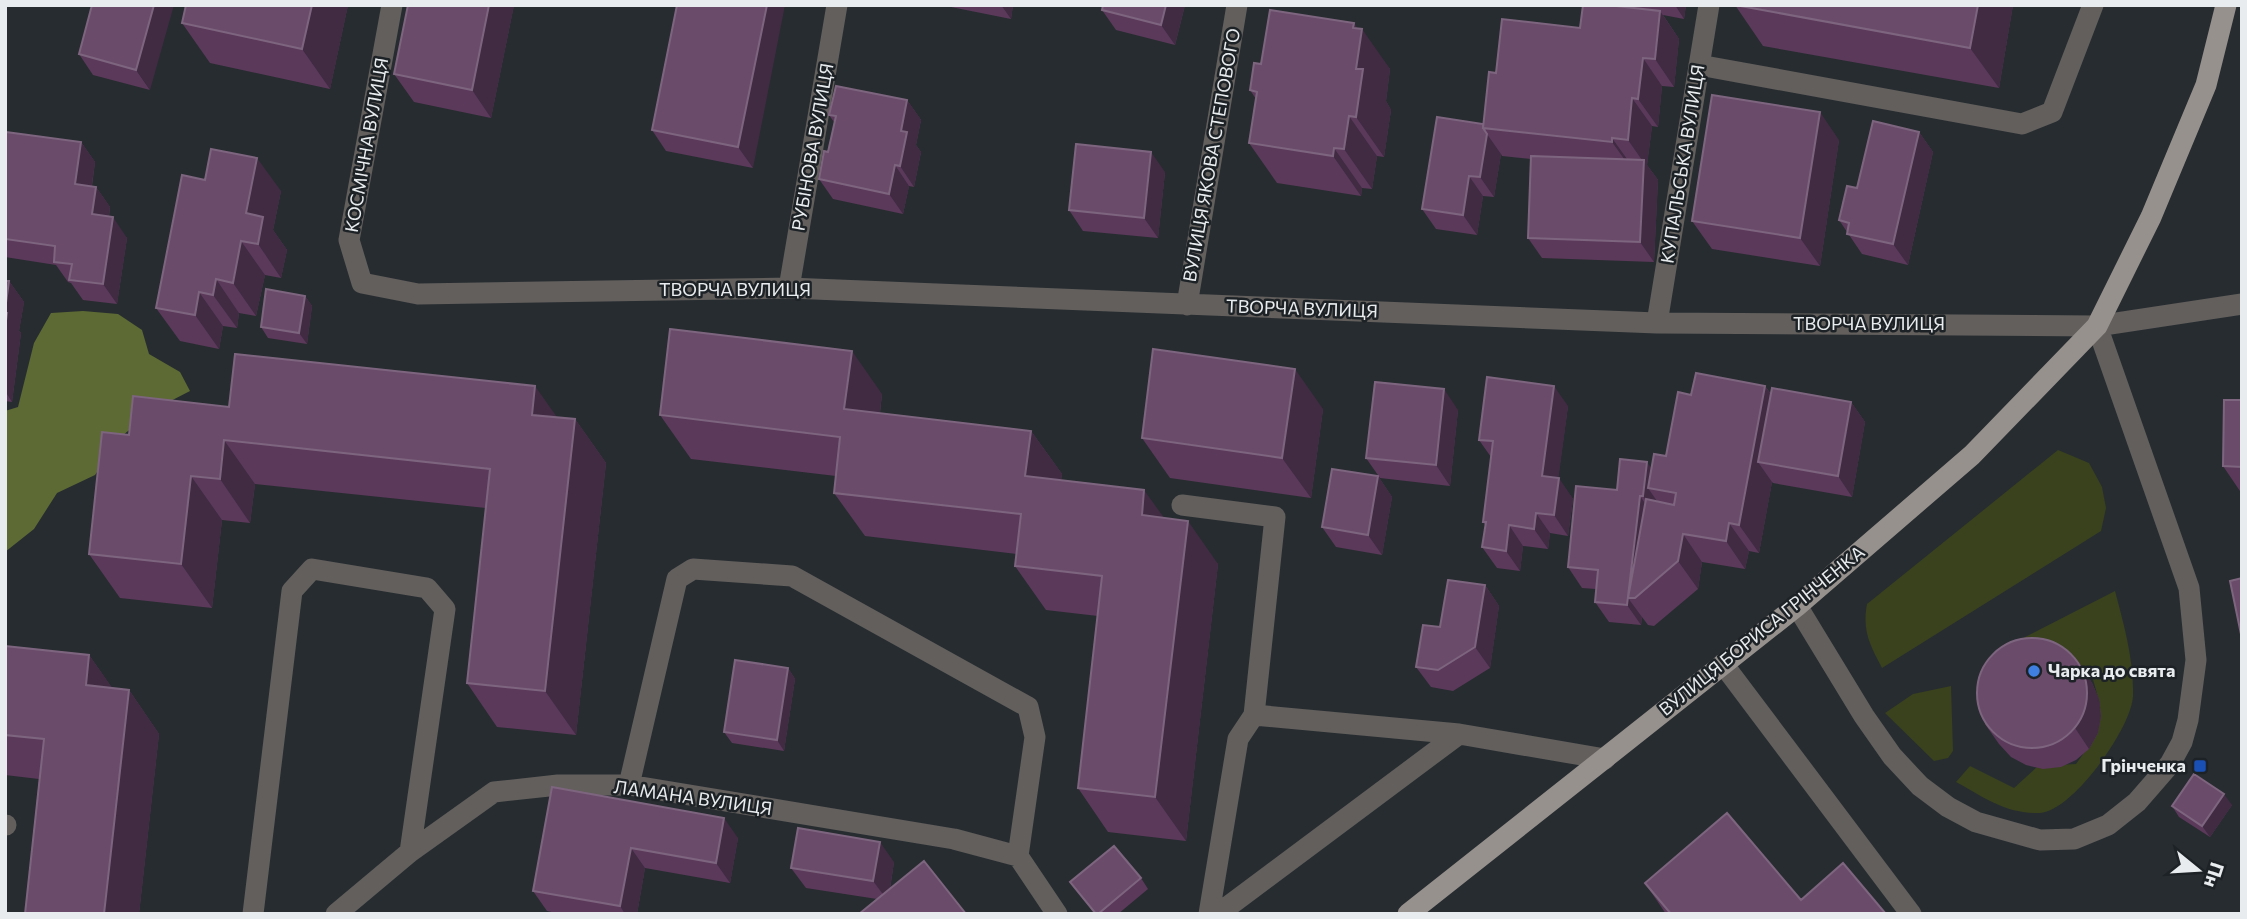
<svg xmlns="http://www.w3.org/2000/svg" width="2247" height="919" font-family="Commissioner,sans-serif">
<rect width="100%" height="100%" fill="#272c30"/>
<path fill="#39421d" d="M2058,450L2089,463L2102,487L2106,508L2101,531L1882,668C1870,645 1862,631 1867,604Z
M2115,591C2124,625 2134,660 2133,696C2132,727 2073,811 2040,813C2006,814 1985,798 1956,782L1970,766L2014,788L2038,766L2076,764L2094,739L2100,721V704L2092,676L2061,655L2037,657L2023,638Z
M1951,686L1953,751L1948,758L1934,761L1885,713L1913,694Z"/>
<path fill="#5d6a34" d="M83,311L118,314L142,330L149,354L180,372L190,391L157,408L123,435L95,475L57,493L34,529L5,552V411L18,407L34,343L51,313Z"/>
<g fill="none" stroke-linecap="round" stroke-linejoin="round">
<path stroke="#625f5d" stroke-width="21" d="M392,5L349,240L362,283L418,294L789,288L1657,323L2097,326L2242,304
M1699,65L2022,124L2052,112L2093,5
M789,288L837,5
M1187,305L1237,5
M1657,323L1709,5
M1182,505L1275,517L1254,715
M1797,606L1864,716L1892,756L1920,786L1948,807L1976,822L2040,840L2074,839L2108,825L2137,802L2170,764L2182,742L2188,720L2196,660L2189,588L2097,326
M1723,664L1911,914
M629,785L677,579L693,569L792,576L1028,707L1035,737L1018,856
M5,825H6
M253,914L292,591L312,569L427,588L445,609L410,852
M336,914L410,852L494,792L558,785H629L954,839L1018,856L1057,914
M1209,914L1238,739L1254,715L1459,734
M1218,914L1459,734L1605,759"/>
<path stroke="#97918e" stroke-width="21" d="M1408,914L1797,606L1972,455L2097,326L2151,217L2206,85L2226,5"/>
</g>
<path fill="#5b395a" d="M92,5L150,90L93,75L79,54Z
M186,5H348L330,89L210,63L182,23Z
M408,5H514L491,118L414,102L394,74Z
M677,5L753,168L666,151L652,130Z
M941,5H1013L1011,19Z
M1103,5H1185L1175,45L1116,30L1102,10Z
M1583,5H1686L1684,19L1663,15L1679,39L1674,87L1662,86L1658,127L1652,126L1647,165L1658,180L1654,262L1542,258L1528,238L1531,159L1502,156L1501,154L1494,197L1483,196L1477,235L1436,229L1422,209L1483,124L1496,73L1580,28Z
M1735,5H2013L1999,88L1763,46Z
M1357,28L1390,69L1386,101L1391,110L1384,157L1377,156L1372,189L1362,188L1361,196L1277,183L1249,143L1256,99L1250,90L1261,64Z
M907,100L921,120L916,145L921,152L914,187L909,186L903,214L833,199L819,179L828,152L834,122L829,115Z
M1919,132L1933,152L1908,265L1862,254L1839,220L1857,188Z
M5,138L81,142L95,162L92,186L96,187L110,207L109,217L127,238L117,304L83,300L71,283L68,282L56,265L5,257Z
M1839,140L1820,266L1712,249L1692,221Z
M1165,172L1158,238L1083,231L1069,210Z
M205,180L281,191L273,230L287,250L281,278L265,275L256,316L239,313L237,328L223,326L219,349L180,341L156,308Z
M5,281H9L24,302L19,331L21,333L12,402L5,401Z
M305,296L312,306L307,344L268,338L261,327Z
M1765,386L1771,394L1851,402L1865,422L1852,497L1773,483L1772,482L1759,553L1749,551L1745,569L1702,562L1698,589L1654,626L1648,625L1642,617L1641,625L1609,622L1595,602L1596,589L1582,588L1568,567L1617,490L1651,468L1666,456L1691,395Z
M882,394L880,413L1031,431L1062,474L1061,480L1164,518L1218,564L1186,841L1108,832L1078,788L1098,616L1046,610L1015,566L1017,554L865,536L834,493L836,476L691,459L660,415Z
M2242,400V494L2223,466Z
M1568,406L1558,478L1573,499L1568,536L1550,533L1548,549L1523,546L1520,571L1497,568L1482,547L1485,525L1483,522L1491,457L1479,440Z
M229,407L557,417L575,419L606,463L576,735L497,727L467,683L486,508L255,484L250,523L222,520L212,608L120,598L89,554L129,435Z
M1323,409L1311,498L1170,478L1142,438Z
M1458,410L1450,486L1380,478L1366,458Z
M1378,476L1392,497L1382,555L1336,547L1322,527Z
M1485,585L1499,606L1490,668L1453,691L1431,687L1416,667L1440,627Z
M5,646L89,655L112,688L129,690L159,734L139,914H25L39,779L5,775Z
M2078,662L2092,683L2099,699L2101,716L2098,733L2089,749L2076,760L2061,767L2043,769L2026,765L2011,757L1999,744L1985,724Z
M788,668L795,679L784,751L732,743L724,732Z
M552,787L738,838L730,883L645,868L637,914H561L547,911L533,891Z
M2232,805L2210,837L2179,817L2172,806Z
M894,862L890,889L877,899L806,888L791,868Z
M1141,878L1148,889L1118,914H1095L1070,882Z
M1645,883L1801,900L1886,914H1666Z"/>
<path fill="#402b43" d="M154,5H174L150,90L136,70Z
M312,5H348L330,89L302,49Z
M489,5H514L491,118L472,90Z
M767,5H785L753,168L738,147Z
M1001,5H1013L1011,19Z
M1166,5H1185L1175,45L1161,25Z
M1675,5H1686L1684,19Z
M1978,5H2013L1999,88L1970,48Z
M1660,11L1679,39L1674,87L1655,59Z
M1354,23L1362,35V29L1390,69L1386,101L1391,110L1384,157L1356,117Z
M1643,58L1662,86L1658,127L1638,99Z
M1632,98L1652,126L1647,165L1658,180L1654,262L1640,242L1644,163L1628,140Z
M907,100L921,120L916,145L921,152L914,187L900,166L901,131Z
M1820,112L1839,140L1820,266L1800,238Z
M1349,116L1377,156L1372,189L1344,149Z
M1919,132L1933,152L1908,265L1893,244Z
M1487,134L1501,154L1494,197L1480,177Z
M1612,138L1632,166V170L1612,142Z
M81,142L95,162L89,204L75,184Z
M1334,148L1362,188L1361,196L1333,156Z
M1151,152L1165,172L1158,238L1144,218Z
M257,158L281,191L273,230L287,250L281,278L258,244L246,213Z
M895,165L909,186L903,214L889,194Z
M1469,176L1483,196L1477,235L1463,215Z
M96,187L110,207L106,234L92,214Z
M113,217L127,238L117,304L103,284Z
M241,241L265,275L256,316L233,283Z
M216,279L239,313L237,328L213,295Z
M9,281L24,302L19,331L21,333L12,402L5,391V313Z
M199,292L223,326L219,349L195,315Z
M305,296L312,306L307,344L299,333Z
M852,351L882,394L875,453L844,409Z
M1295,369L1323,409L1311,498L1282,458Z
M535,386L566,430L532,415Z
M1554,386L1568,406L1556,497L1542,476Z
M1765,386L1784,414L1758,462L1772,482L1759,553L1739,525Z
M1444,389L1458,410L1450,486L1436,465Z
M1851,402L1865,422L1852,497L1838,476Z
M575,419L606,463L576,735L545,691Z
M1031,431L1062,474L1056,520L1025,476Z
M224,440L255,484L250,523L220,479Z
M1647,462L1661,482L1648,488L1659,504L1657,516L1643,496Z
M191,476L222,520L212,608L181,564Z
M1378,476L1392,497L1382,555L1368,535Z
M1559,478L1573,499L1568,536L1554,515Z
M1144,490L1175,533L1142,515Z
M1640,496L1654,516L1628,598L1642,617L1641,625L1627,605Z
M1536,513L1550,533L1548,549L1534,529Z
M1188,521L1218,564L1186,841L1155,797Z
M1729,523L1749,551L1745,569L1726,541Z
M1509,525L1523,546L1520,571L1506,551Z
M1683,534L1702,562L1698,589L1678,561Z
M1485,585L1499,606L1490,668L1475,647Z
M89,655L120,699L86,685Z
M2078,662L2092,683L2099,699L2101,716L2098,733L2089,749L2075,728Z
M788,668L795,679L784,751L777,740Z
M129,690L159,734L139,914H104Z
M2224,794L2232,805L2210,837L2202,826Z
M724,818L738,838L730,883L716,863Z
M880,842L894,862L888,901L873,881Z
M631,848L645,868L637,914H625L620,906Z"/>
<path fill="#6a4c6a" stroke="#7e657f" stroke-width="2" d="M92,5H154L136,70L79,54Z
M186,5H312L302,49L182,23Z
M408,5H489L472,90L394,74Z
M677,5H767L738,147L652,130Z
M1103,5H1166L1161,25L1102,10Z
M1583,5H1607L1660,11L1655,59L1643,58L1638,99L1632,98L1628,140L1612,138V142L1483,128L1489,72L1496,73L1502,19L1580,28Z
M1735,5H1978L1970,48Z
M1270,10L1354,23L1353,28L1362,29L1356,69H1363L1356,117L1349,116L1344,149L1334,148L1333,156L1249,143L1257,92L1250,90L1254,63L1261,64Z
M836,86L907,100L901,131L907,132L900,166L895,165L889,194L819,179L824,151L828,152L836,116L829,115Z
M1712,95L1820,112L1800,238L1692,221Z
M1437,117L1483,124V128L1487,134L1480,177L1469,176L1463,215L1422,209Z
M1873,121L1919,132L1893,244L1847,234L1849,223L1839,220L1847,186L1857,188Z
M6,132L81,142L75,184L96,187L92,214L113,217L103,284L69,280L72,264L54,262L55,246L5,239V138Z
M1076,144L1151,152L1144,218L1069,210Z
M211,149L257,158L246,213L263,217L258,244L241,241L233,283L216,279L213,295L199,292L195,315L156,308L182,175L205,180Z
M1531,156L1644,160L1640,242L1528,238Z
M5,281H9L5,310Z
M266,289L305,296L299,333L261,327Z
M5,313H7L5,329Z
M670,329L852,351L844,409L1031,431L1025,476L1144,490L1142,515L1188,521L1155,797L1078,788L1102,576L1015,566L1021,514L834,493L840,437L660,415Z
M1153,349L1295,369L1282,458L1142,438Z
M235,354L535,386L532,415L575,419L545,691L467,683L490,469L224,440L220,479L191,476L181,564L89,554L102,432L129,435L133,396L229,407Z
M1696,373L1765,386L1739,525L1729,523L1726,541L1683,534L1678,561L1635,598H1628L1646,499L1674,505L1676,493L1648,488L1654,454L1666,456L1678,392L1691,395Z
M1487,377L1554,386L1542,476L1559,478L1554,515L1536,513L1534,529L1509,525L1506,551L1482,547L1486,522H1483L1493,441L1479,440Z
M1375,382L1444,389L1436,465L1366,458Z
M1772,388L1851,402L1838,476L1758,462Z
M2224,400H2242V467L2223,466Z
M1620,459L1647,462L1643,496H1640L1627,605L1595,602L1598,570L1568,567L1576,486L1617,490Z
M1332,469L1378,476L1368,535L1322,527Z
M2242,578V639L2230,581Z
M1448,580L1485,585L1475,647L1438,670L1416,667L1423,625L1440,627Z
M1977 693a55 55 0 1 1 110 0a55 55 0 1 1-110 0Z
M5,646L89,655L86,685L129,690L104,914H25L44,739L5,735Z
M735,660L788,668L777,740L724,732Z
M2194,774L2224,794L2202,826L2172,806Z
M552,787L724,818L716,863L631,848L620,906L533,891Z
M1727,813L1801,900L1843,863L1886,914H1671L1645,883Z
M798,828L880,842L873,881L791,868Z
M1114,846L1141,878L1098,914H1096L1070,882Z
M924,861L966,914H859Z"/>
<circle fill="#3f7fe0" stroke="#1d2226" stroke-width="2.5" cx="2034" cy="671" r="7"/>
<rect fill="#1a4fb4" stroke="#1d2226" stroke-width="2.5" x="2193" y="759" width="14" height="14" rx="3.5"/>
<g text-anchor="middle" stroke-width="5" stroke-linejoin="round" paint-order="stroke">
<g font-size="18" fill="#e9ecee" stroke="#1d2226">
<text transform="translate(367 145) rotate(-80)" y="6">КОСМІЧНА ВУЛИЦЯ</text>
<text transform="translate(813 147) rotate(-80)" y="6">РУБІНОВА ВУЛИЦЯ</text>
<text transform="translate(1212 155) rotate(-80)" y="6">ВУЛИЦЯ ЯКОВА СТЕПОВОГО</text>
<text transform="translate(1683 164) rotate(-81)" y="6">КУПАЛЬСЬКА ВУЛИЦЯ</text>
<text x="735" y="296">ТВОРЧА ВУЛИЦЯ</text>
<text transform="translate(1302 309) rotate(2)" y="6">ТВОРЧА ВУЛИЦЯ</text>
<text x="1869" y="330">ТВОРЧА ВУЛИЦЯ</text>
<text transform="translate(1762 631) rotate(-39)" y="6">ВУЛИЦЯ БОРИСА ГРІНЧЕНКА</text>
<text transform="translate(693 798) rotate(8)" y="6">ЛАМАНА ВУЛИЦЯ</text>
</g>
<g font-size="18" font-weight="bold" fill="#e9ecee" stroke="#1d2226" text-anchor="start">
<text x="2048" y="677">Чарка до свята</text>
<text x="2186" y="772" text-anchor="end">Грінченка</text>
</g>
</g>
<rect width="2247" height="919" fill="none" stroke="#e9ecee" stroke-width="14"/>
<g transform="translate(2198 870) rotate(108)" stroke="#1d2226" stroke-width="5" paint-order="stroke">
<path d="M0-5L12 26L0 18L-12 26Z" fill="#e9ecee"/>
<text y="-10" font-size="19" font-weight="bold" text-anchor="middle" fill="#e9ecee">Пн</text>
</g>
</svg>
